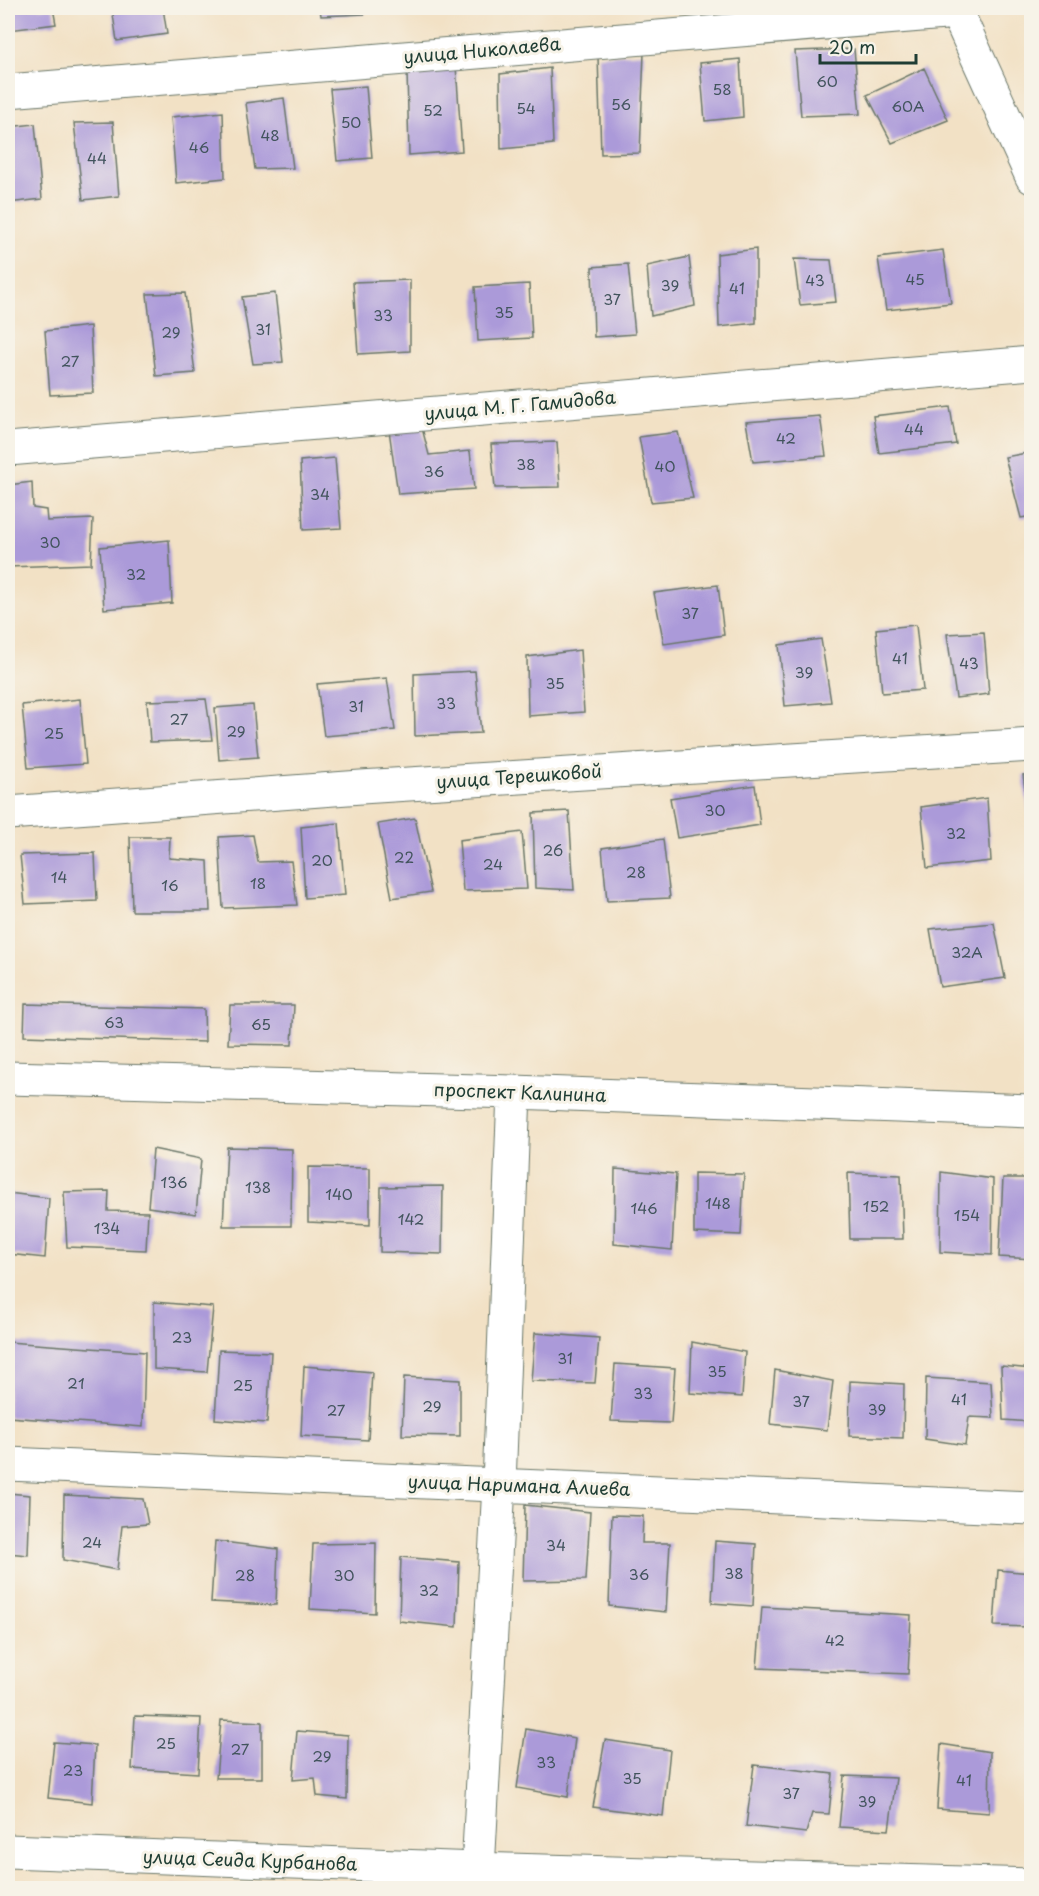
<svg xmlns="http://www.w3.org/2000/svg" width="1039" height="1896" font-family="'Playpen Sans',sans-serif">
<rect width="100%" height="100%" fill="#f7f3e8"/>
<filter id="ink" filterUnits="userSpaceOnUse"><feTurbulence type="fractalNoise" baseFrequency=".0167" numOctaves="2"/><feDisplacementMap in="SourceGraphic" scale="12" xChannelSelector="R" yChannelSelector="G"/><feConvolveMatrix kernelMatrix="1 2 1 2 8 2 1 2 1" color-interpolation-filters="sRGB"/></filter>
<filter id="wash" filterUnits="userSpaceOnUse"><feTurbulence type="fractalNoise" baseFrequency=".008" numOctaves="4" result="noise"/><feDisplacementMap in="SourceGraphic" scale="24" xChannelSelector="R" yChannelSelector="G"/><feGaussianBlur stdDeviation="1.35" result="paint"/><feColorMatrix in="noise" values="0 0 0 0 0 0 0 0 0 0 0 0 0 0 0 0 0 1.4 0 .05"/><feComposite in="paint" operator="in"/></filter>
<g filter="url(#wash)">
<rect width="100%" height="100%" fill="#f2e1c5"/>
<g id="blocks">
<path fill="#ab9ad9" d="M8,8H53L56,24L9,30Z
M112,8H163L167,34L117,41Z
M207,8H250L251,11H207Z
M320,8H365V14L321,16Z
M854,49L860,114L801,116L795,51Z
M644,53L640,153L601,154L598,56Z
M740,59L743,117L705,121L700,63Z
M456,66L462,151L409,155L407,71Z
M550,68L553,144L501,149L500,74Z
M924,68L948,120L892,143L867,95Z
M366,86L372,158L337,161L330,89Z
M284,98L293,168L255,169L246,103Z
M223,112L225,178L176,183L171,117Z
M113,122L119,196L83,200L74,123Z
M35,124L42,199L8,203V127Z
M756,249V323L719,327L717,254Z
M943,250L951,303L886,310L878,258Z
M689,257L695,306L651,316L647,266Z
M794,259L831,260L836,302L800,305Z
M628,264L635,334L594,337L592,267Z
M410,280V351L358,354L353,282Z
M529,284L532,338L478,341L475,287Z
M185,293L195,373L156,376L147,294Z
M275,293L283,362L253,364L242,297Z
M90,326L93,393L50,395L45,331Z
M950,407L956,444L879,453L873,416Z
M820,416L826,456L753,462L746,422Z
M422,428L429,455L470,451L474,489L398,494L389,430Z
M678,432L693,498L651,502L639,437Z
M557,442L560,487L495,488L491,444Z
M1032,452V516L1021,518L1005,457Z
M335,458L341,528L303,530L300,461Z
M32,482L33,508L46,510L47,521L93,519L91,564L8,567V485Z
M169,540L172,603L104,609L100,547Z
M718,585L724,635L664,644L654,593Z
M916,625L923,690L882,693L876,629Z
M984,632L989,694L956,698L947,634Z
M821,639L831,702L785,706L779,645Z
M580,650L584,712L528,716L527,657Z
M475,671L481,733L415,736L414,674Z
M387,678L395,730L324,736L317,684Z
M80,699L86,764L28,768L22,705Z
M206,699L212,740L150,742L147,701Z
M253,705L258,757L219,760L215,708Z
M1032,774V816H1029L1023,775Z
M755,785L760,825L677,838L670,798Z
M987,798L991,861L927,868L921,807Z
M569,811L574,890L535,888L533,813Z
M415,818L431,892L392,898L378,824Z
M339,823L345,895L305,898L301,827Z
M522,832L527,889L463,891L459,840Z
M253,835L258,862L291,861L297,905L223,908L219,837Z
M130,837H170L169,858L208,861L210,911H132Z
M663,839L670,898L607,901L602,848Z
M95,853L97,901L25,904L20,855Z
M994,923L1005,978L940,987L930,929Z
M25,1004L204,1009L205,1042L24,1036Z
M230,1005H294L292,1045L228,1044Z
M227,1147L292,1149L291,1226H223Z
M153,1149L201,1159L196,1214L148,1207Z
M308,1167L370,1168V1225L308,1222Z
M615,1169L676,1174L672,1250L614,1244Z
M941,1172L993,1179L992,1255L940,1252Z
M694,1173L744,1174L741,1235L694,1233Z
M848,1173L901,1175L903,1239H850Z
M1003,1178H1032V1259L999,1257Z
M443,1186L442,1254L380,1252L381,1187Z
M109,1191L108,1211L148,1212L146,1250L67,1247L64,1192Z
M8,1193L49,1198L45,1258L8,1254Z
M154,1302L213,1307L207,1372L154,1369Z
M535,1333L599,1338L595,1383L531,1381Z
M8,1342L145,1352L143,1427L8,1417Z
M692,1342L745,1352L742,1397L690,1393Z
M219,1350L271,1352L267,1423L215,1419Z
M615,1364L675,1368L671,1423L611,1421Z
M304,1366L372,1372L368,1440L301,1436Z
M1001,1366L1032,1369V1422L1003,1420Z
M775,1370L833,1381L827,1430L770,1424Z
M404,1377L460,1380V1436L402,1435Z
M926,1378L991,1382L993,1418L969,1417L965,1445L925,1439Z
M850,1381L904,1384L903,1438L849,1436Z
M8,1493L30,1495L28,1555L8,1553Z
M64,1495L143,1499L148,1524L122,1526L117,1570L63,1560Z
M525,1505L590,1512L586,1580L523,1581Z
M612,1515L643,1516L642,1543H670L666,1612L609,1606Z
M215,1541L278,1549L276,1605L211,1602Z
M715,1541L756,1544L753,1606L712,1603Z
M376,1543L375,1613L310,1609L313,1544Z
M401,1557L459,1562L457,1627L399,1621Z
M998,1570L1032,1573V1627L994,1626Z
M762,1607L911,1615L908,1674L757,1668Z
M135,1716L201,1718L198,1773L132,1769Z
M221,1720L262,1722V1778H216Z
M526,1729L575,1738L568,1797L517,1788Z
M297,1731L348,1735L347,1799L317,1796L315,1778L293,1780Z
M605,1740L670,1750L663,1816L593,1807Z
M54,1742L95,1745L92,1803L48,1798Z
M941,1744L990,1752L989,1813L937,1809Z
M754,1765L833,1774L829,1814L812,1813L806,1833L746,1826Z
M844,1776L896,1778L889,1830L839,1827Z
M172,1886H211L210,1888H172Z"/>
</g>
</g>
<g filter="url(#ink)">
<use href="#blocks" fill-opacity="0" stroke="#697667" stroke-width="1.5"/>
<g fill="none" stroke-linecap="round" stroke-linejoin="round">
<g stroke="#697667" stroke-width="35">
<path id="minor" d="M955,8L1032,177
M8,91L957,12
M8,449L1032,363
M8,813L361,787L1032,745
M8,1078L514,1092L1032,1111
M8,1464L1032,1508
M8,1851L477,1869L1032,1885
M477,1888L499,1485L514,1092"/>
</g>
<use href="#minor" stroke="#fff" stroke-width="33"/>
</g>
</g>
<g text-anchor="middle" stroke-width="6" stroke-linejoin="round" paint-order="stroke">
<g font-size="15" fill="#42545d">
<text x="827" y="87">60</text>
<text x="722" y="95">58</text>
<text x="621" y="110">56</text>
<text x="908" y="112">60А</text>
<text x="526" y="114">54</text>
<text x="433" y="116">52</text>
<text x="351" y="128">50</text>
<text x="270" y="141">48</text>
<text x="199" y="153">46</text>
<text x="97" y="164">44</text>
<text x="915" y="285">45</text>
<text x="815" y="286">43</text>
<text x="670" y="291">39</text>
<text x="737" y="294">41</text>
<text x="612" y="305">37</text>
<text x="504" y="318">35</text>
<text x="383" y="321">33</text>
<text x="263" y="335">31</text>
<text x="171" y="338">29</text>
<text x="70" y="367">27</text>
<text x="914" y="435">44</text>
<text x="786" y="444">42</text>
<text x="526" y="470">38</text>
<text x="665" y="472">40</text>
<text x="434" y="477">36</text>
<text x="320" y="500">34</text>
<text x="50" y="548">30</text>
<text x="136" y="580">32</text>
<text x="690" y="619">37</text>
<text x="900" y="664">41</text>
<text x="969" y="669">43</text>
<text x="804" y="678">39</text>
<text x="555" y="689">35</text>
<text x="446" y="709">33</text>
<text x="356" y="712">31</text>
<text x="179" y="725">27</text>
<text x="236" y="737">29</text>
<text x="54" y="739">25</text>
<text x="715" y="816">30</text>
<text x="956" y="839">32</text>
<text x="553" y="856">26</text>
<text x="404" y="863">22</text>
<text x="322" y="866">20</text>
<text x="493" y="870">24</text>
<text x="636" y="878">28</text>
<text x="59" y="883">14</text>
<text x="258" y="889">18</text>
<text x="170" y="891">16</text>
<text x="967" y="958">32А</text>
<text x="114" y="1028">63</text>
<text x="261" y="1030">65</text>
<text x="174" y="1188">136</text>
<text x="258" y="1193">138</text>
<text x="339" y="1200">140</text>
<text x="718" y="1209">148</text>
<text x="876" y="1212">152</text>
<text x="644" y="1214">146</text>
<text x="967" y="1221">154</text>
<text x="411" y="1225">142</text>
<text x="107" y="1234">134</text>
<text x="182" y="1343">23</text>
<text x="565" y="1364">31</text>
<text x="717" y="1377">35</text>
<text x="76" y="1389">21</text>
<text x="243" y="1391">25</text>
<text x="643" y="1399">33</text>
<text x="959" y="1405">41</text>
<text x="801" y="1407">37</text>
<text x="432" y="1412">29</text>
<text x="877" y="1415">39</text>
<text x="336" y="1416">27</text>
<text x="92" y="1548">24</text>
<text x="556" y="1551">34</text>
<text x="734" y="1579">38</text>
<text x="639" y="1580">36</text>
<text x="245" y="1581">28</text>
<text x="344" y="1581">30</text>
<text x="429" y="1596">32</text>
<text x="835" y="1646">42</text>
<text x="166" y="1749">25</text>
<text x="240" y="1755">27</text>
<text x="322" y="1762">29</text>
<text x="546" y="1768">33</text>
<text x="73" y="1776">23</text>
<text x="632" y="1784">35</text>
<text x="964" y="1786">41</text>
<text x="791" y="1799">37</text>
<text x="867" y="1807">39</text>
</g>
<g font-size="18" fill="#1f3d34" stroke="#f7f3e8">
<text transform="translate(482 51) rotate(-5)" y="6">улица Николаева</text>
<text transform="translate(520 406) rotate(-5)" y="6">улица М. Г. Гамидова</text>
<text transform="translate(519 777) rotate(-4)" y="6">улица Терешковой</text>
<text transform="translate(520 1093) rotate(2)" y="6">проспект Калинина</text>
<text transform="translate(519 1486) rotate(2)" y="6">улица Наримана Алиева</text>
<text transform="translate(250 1861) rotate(2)" y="6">улица Сеида Курбанова</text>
</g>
</g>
<rect width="1039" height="1896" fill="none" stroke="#f7f3e8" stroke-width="30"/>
<path d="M820 54v9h96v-9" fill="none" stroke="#1f3d34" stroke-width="3"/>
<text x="829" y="54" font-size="18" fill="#1f3d34" stroke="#f7f3e8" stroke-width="4.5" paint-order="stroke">20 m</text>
</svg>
